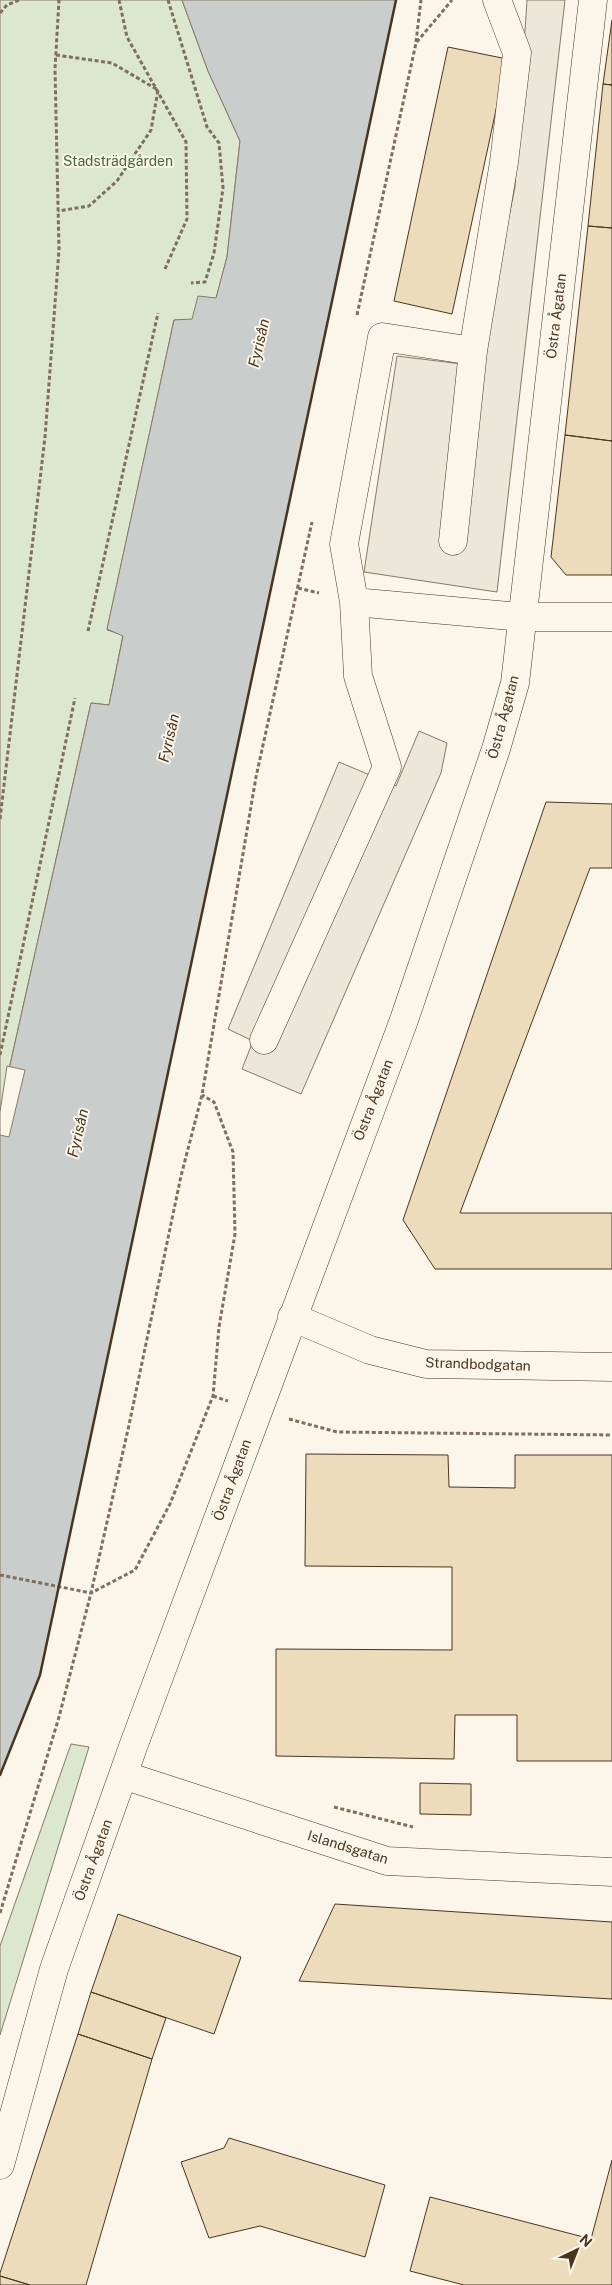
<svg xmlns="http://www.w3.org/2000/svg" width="612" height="2285" font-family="'Public Sans',sans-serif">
<rect width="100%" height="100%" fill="#fbf6e9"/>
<path fill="#dce7d0" stroke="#887966" d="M0,0H182L208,71L240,141L227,257L216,299L192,320H174L107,630L123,635L109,705L91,703L10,1065L0,1128Z
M71,1744L89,1747L0,2035V1946Z"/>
<path fill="#ede7d9" stroke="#887966" d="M527,0H565L497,592L364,572L397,356L478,366L515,187Z
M419,731L447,743L441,773L301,1094L242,1069L253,1041L228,1029L339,762L396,786Z"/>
<path fill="#c9cecd" stroke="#887966" d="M182,0H396L40,1675L0,1775V1128L10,1065L91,703L109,705L123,636L107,629L174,320L192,319L198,296L216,298L227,257L240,141L208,71Z"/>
<path fill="#fbf6e9" stroke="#887966" d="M7,1066L25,1070L9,1137L0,1135V1112Z"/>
<path fill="#ecdcbc" stroke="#4a3520" d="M612,20V85L603,84Z
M448,47L507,59L452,314L394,301Z
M603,84L612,85V228L588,226Z
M588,226L612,228V441L565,435Z
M565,435L612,441V575H566L551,557Z
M546,802L612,804V868H590L460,1213H612V1269H435L403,1220Z
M306,1454L448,1455L449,1487L515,1488V1455H612V1761H517V1715H455L454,1759L276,1756V1649L452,1650V1567L305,1566Z
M420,1783L471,1784V1815L420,1814Z
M335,1904L612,1922V1999L299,1981Z
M118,1914L241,1957L214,2034L91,1992Z
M91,1992L166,2018L152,2059L78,2034Z
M78,2034L152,2059L86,2285H30L0,2276V2273Z
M229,2138L385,2185L365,2257L260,2226L209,2238L181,2162L224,2148Z
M612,2160V2285H464L410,2271L430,2197L591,2239Z
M0,2276L30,2285H0Z"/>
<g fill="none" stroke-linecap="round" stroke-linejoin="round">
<g stroke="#4a3520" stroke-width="29">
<path id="minor" d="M453,541L473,351
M354,602L521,617H612
M264,1040L387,767L358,676L354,602L344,544L382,337L473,351L504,162L517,53L497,0
M292,1317L370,1350L426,1364L612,1367
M123,1775L387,1861L612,1872
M0,2165L54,1969L134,1744L404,1020L496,749L515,683L593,0"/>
</g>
<path stroke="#7f6f5c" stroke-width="3" stroke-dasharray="4 2.5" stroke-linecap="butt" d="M119,0L127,37L186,142L187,219L165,269
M168,0L207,127L219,143L223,188L214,253L205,282L191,283
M0,13L7,5L19,0
M416,42L421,0
M56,55L112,63L158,90L151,130L117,181L89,206L58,211
M357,315L416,43L452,0
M298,588L319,593
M88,631L158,313
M0,819L45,437L59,250L55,69L59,0
M0,1055L75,698
M213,1396L228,1401
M289,1419L337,1432L612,1435
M0,1575L91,1593L135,1570L170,1504L213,1396L219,1327L235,1234L233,1152L214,1102L202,1095
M334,1807L413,1827
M0,1913L59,1717L91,1593L129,1425L181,1176L202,1095L256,777L312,522"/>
<use href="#minor" stroke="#fbf6e9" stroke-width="28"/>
<path stroke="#4a3520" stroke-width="2.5" d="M0,1775L40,1675L396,0"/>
</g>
<g text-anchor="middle" stroke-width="4" stroke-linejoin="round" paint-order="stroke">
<g font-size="14" fill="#436837" stroke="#fbf6e9">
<text x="118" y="166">Stadsträdgården</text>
</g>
<g font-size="14" fill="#4a3520" stroke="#fbf6e9">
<text transform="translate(556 316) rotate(-83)" y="5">Östra Ågatan</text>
<text transform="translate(503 717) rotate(-75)" y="5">Östra Ågatan</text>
<text transform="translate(373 1100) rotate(-69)" y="5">Östra Ågatan</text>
<text transform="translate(478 1364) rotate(2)" y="5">Strandbodgatan</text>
<text transform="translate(232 1480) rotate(-70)" y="5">Östra Ågatan</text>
<text transform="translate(348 1847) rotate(17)" y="5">Islandsgatan</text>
<text transform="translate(93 1860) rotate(-70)" y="5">Östra Ågatan</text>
</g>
<g font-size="15" font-style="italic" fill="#4a3520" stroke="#fbf6e9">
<text transform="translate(259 343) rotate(-77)" y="5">Fyrisån</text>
<text transform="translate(169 738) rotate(-77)" y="5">Fyrisån</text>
<text transform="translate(78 1133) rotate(-77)" y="5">Fyrisån</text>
</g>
</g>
<g transform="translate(577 2250) rotate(43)" stroke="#fbf6e9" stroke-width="4" paint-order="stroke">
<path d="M0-4L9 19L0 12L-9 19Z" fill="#4a3520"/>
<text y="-8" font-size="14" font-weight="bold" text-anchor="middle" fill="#4a3520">N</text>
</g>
</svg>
